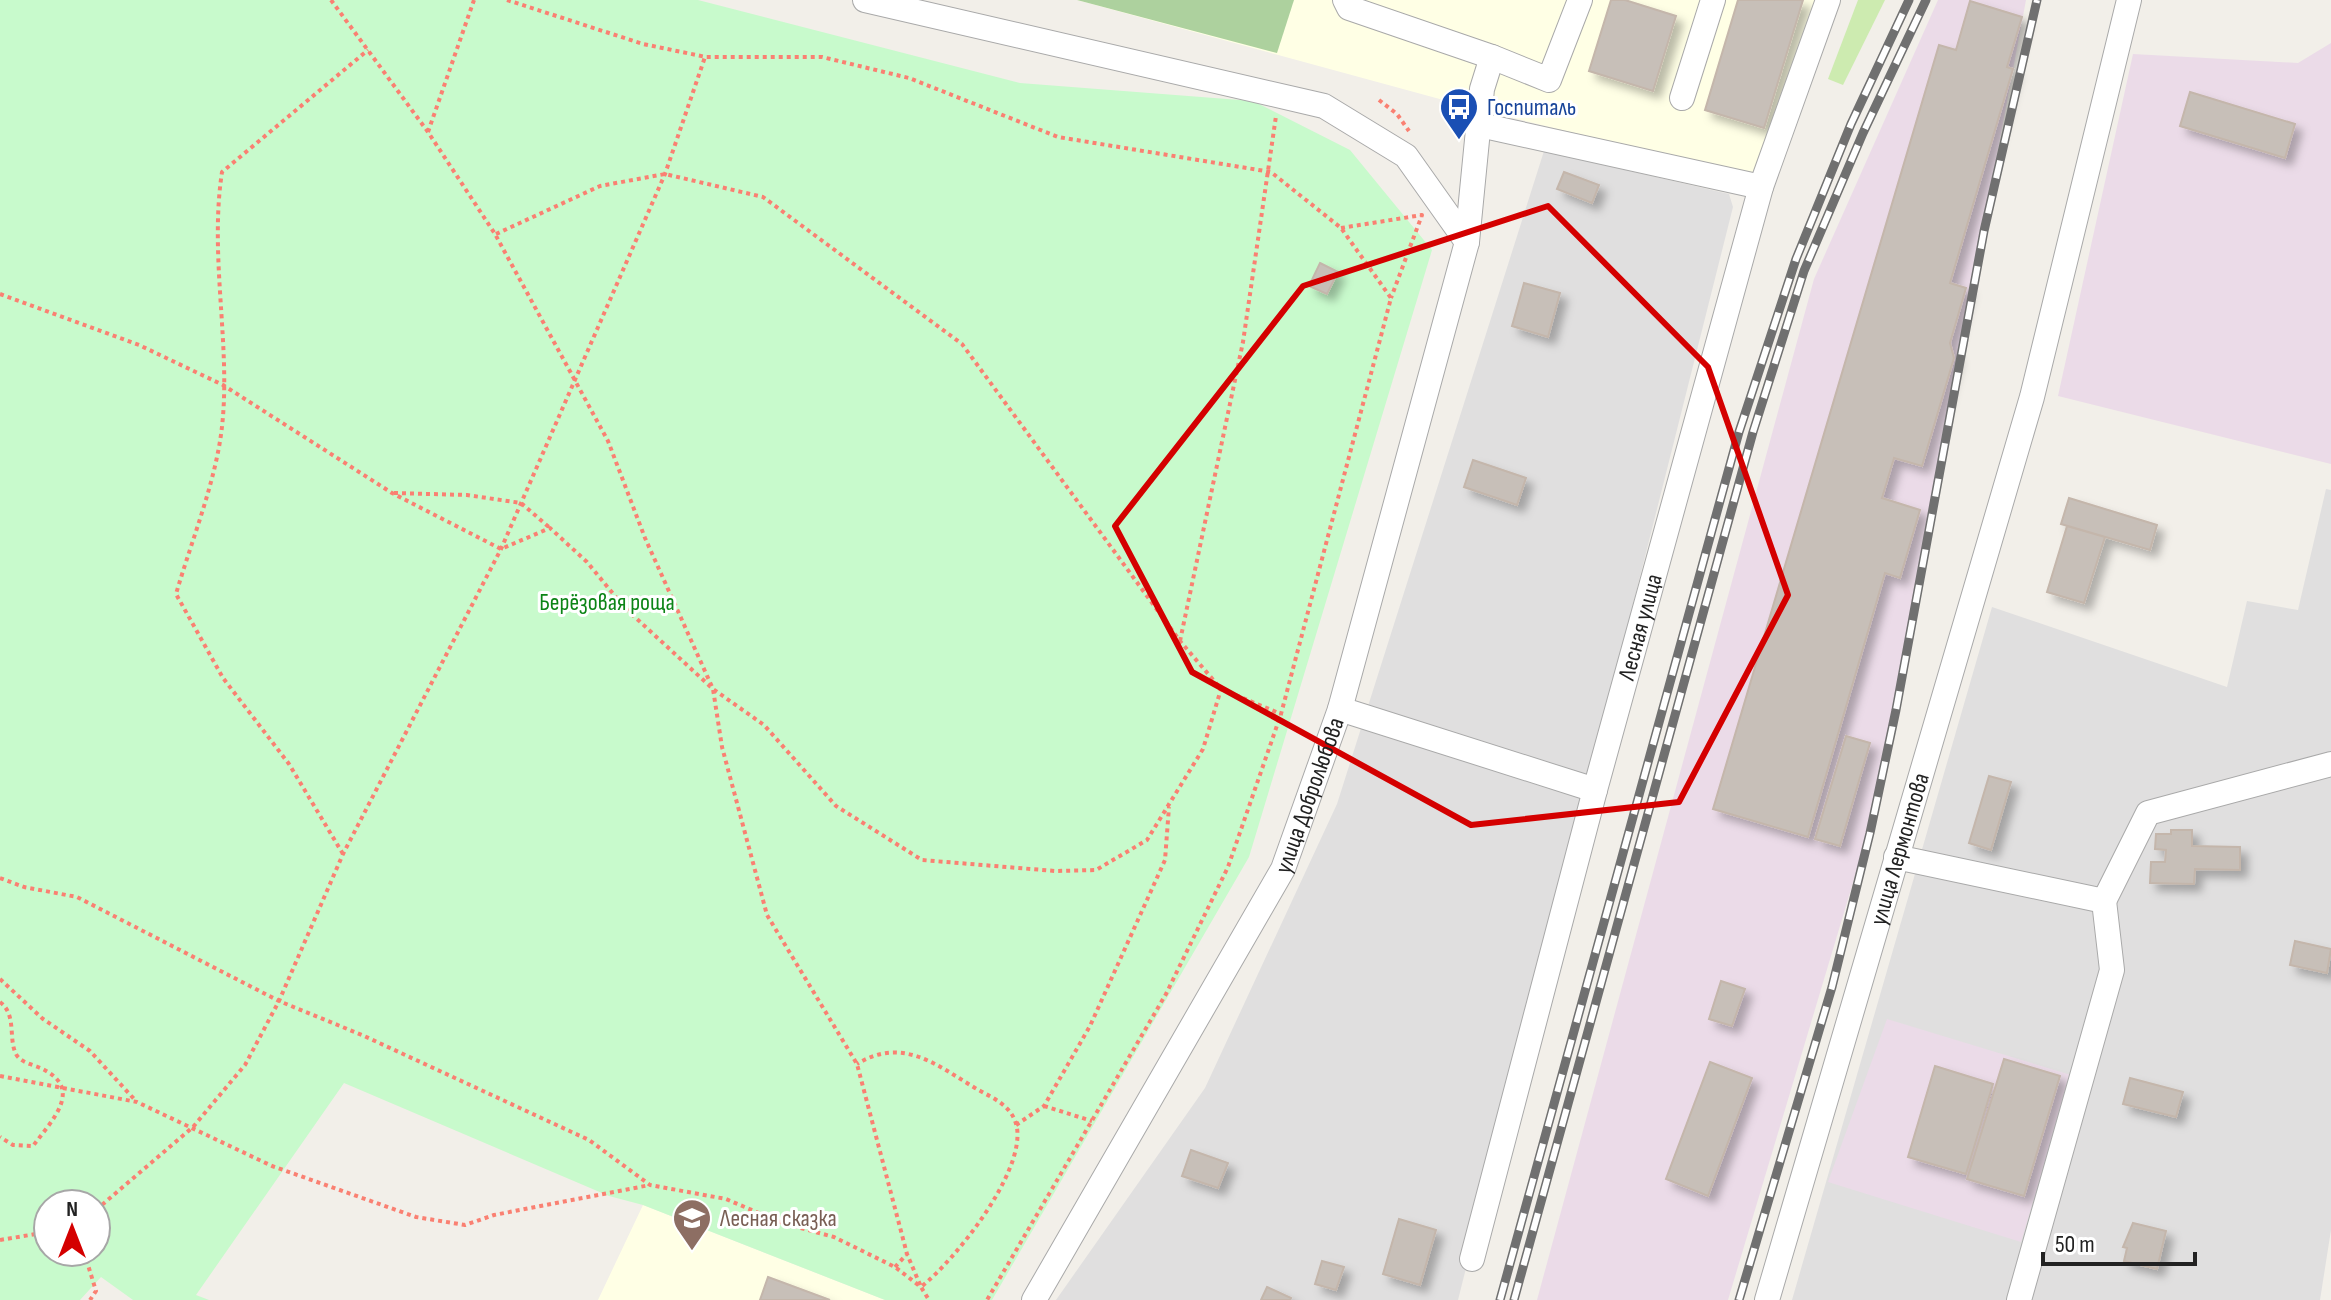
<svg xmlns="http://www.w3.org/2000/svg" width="2331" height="1300" font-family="'Sofia Sans Condensed',sans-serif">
<defs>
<filter id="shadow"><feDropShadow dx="7" dy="7" stdDeviation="4" flood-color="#0004"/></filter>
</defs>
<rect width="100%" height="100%" fill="#f2efe9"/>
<path fill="#e0dfdf" d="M1544,151L1729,194L1733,207L1458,1300H1056L1205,1088L1337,804Z
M2326,489L2331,490V1230L2320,1300H1792L1992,607L2227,687L2247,601L2298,610Z"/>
<path fill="#ebdbe8" d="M1938,0H2026L1887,743L1863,849L1728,1300H1537L1814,279Z
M2331,43V464L2058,396L2133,54L2298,63Z
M1887,1019L2071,1075L2021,1242L1828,1182Z"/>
<path fill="#ffffe5" d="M1077,0H1820L1753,176L1480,110Z
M643,1205L885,1300H598Z"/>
<path fill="#cdebb0" d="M1858,0H1885L1843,85L1828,79Z"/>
<path fill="#add19e" d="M1077,0H1294L1277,53Z"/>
<path fill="#c8facc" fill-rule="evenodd" d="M0,0H698L1020,83L1253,101L1350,150L1432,250L1249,857L992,1300H885L643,1205L609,1196L344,1083L196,1295L209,1300H133L101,1277L80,1300H0ZM48,1204H96V1252H48Z"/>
<path fill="#c7bfb8" stroke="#c4b6ab" stroke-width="2" filter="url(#shadow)" d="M1611,0H1625L1676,16L1653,91L1589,71Z
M1738,0H1803L1764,128L1705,110Z
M1970,1L2022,17L2007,67L2013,69L1950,283L1966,288L1950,343L1954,358L1922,466L1894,458L1882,498L1920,510L1900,578L1885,573L1808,837L1713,809L1939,45L1956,50Z
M2190,92L2295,124L2285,158L2180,126Z
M1564,172L1599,185L1592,203L1557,189Z
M1320,263L1338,272L1327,294L1309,286Z
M1524,283L1560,293L1548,337L1512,326Z
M1473,460L1526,478L1517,505L1464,487Z
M2069,498L2157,525L2150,550L2061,524Z
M2067,526L2105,537L2084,603L2047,592Z
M1846,736L1870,743L1840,846L1815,839Z
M1989,776L2011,782L1991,850L1969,843Z
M2171,830H2192V846L2240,847V870L2195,869L2194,884L2150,883L2151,862H2165L2166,850L2155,849L2156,834H2171Z
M2295,941L2331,949L2327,973L2290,965Z
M1721,981L1745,989L1732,1026L1709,1019Z
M2004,1059L2060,1076L2024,1196L1967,1179Z
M1710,1062L1752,1078L1708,1196L1666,1179Z
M1935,1066L1993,1084L1966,1174L1908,1157Z
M2130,1078L2183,1092L2176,1117L2123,1104Z
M1191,1150L1228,1163L1218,1188L1182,1176Z
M1399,1219L1436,1230L1420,1285L1383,1274Z
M2133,1223L2166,1231L2157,1269L2124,1261L2127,1248L2123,1247Z
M1322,1261L1344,1267L1336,1290L1315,1284Z
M768,1277L830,1300H760Z
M1267,1287L1291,1298L1290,1300H1261Z"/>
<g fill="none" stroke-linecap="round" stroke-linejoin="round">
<g stroke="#a9a9a9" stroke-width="26">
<g id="minor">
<path d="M865,0L1324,106L1406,156L1467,242"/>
<path d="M1492,57L1549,80L1580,0"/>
<path d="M1682,98L1713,0"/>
<path d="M1480,125L1761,187"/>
<path d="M1340,709L1595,790"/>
<path d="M1896,857L2104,901L2148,813L2331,764"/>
<path id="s1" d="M1472,1259L1595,790L1761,187L1828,0"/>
<path id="s2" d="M1034,1300L1283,869L1340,709L1467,242L1482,89L1492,57L1349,8L1345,0"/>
<path id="s3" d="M1767,1300L2032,397L2129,0"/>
<path d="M2019,1300L2112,970L2104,901"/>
</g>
</g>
<path stroke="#fa8072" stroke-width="4" stroke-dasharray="4 4" stroke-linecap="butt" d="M331,0L428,132L495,234L608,441L645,538L713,689L722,747L767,915L857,1064L907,1254L921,1287C955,1260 1024,1174 1017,1128C1013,1105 992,1098 975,1088C937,1065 902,1036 857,1064
M507,0L643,44L706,57H822L909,78L1058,137L1271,172L1341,228L1391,298L1281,714L1228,867L1166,994L987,1300
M1379,100L1397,114L1409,131
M428,132L474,0
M1341,228L1422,215L1391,298
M496,234L600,186L665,174L763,197L962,344L1180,641L1221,689L1281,714
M0,294L139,345L223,385L392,493L501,549L550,528L587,562L624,607L713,689L764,725L836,806L922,860L1055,871L1096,870L1147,840L1203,749L1221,689
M394,493L467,495L521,503L550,528
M1180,641L1243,342L1276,116
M343,854L289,764L223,678L176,594C190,546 210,496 219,447C235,361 208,263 222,172L368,50
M0,878L24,887L77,897L279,1001L362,1035L589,1140L650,1185L726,1199L782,1223L834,1237L895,1267L921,1287L929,1300
M0,979L43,1019L90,1051L135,1100
M0,1002C17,1015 8,1038 16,1054C20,1062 31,1064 38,1067C86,1087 53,1119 33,1146L13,1145L0,1137
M0,1076L137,1102L272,1166L416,1217L465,1225L494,1215L650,1185
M1044,1106L1092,1121
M1016,1125L1044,1106L1090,1026L1165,860L1169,807
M96,1210L193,1127L245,1065L279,1001L343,854L501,549L665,174L705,57
M0,1240L48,1232
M84,1252L96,1291L90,1300
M895,1267L907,1254"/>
<use href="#minor" stroke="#fff" stroke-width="24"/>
<g stroke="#707070" stroke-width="9">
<path id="rail" d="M1500,1300L1739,432L1796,259L1851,124L1909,0
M1514,1300L1753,432L1804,271L1863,133L1926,0
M1739,1300L1832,987L1870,833L1896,710L1984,231L2037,0"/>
</g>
<use href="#rail" stroke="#fff" stroke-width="6" stroke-dasharray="18" stroke-linecap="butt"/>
</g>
<path fill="none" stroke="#d40000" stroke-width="6" stroke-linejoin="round" d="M1548,206L1708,367L1788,595L1679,802L1471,825L1192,672L1115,526L1303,286Z"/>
<defs>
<g id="bus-pin" transform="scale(2)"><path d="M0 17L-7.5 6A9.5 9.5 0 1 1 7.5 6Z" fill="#1a4fb4" stroke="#fff"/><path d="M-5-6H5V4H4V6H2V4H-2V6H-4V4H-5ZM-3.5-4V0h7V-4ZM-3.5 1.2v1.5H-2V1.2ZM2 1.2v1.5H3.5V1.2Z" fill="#fff"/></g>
<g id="school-pin" transform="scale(2)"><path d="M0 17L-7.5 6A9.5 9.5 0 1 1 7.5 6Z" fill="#8d6e63" stroke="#fff"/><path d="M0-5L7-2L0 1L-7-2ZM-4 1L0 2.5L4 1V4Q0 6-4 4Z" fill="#fff"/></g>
</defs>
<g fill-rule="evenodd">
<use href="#bus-pin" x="1459" y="107"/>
<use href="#school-pin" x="692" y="1218"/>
</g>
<g text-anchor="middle" stroke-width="6" stroke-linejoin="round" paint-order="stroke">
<g font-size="24" fill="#164399" stroke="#fff" text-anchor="start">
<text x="1487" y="115">Госпиталь</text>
</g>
<g font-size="24" fill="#0c8416" stroke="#fff">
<text x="607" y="610">Берёзовая роща</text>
</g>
<g font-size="24" fill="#222" stroke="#fff">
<text dy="8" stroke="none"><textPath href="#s1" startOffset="654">Лесная улица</textPath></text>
<text dy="8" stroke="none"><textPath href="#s2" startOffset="576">улица Добролюбова</textPath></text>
<text dy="8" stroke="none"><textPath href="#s3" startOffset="470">улица Лермонтова</textPath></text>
</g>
<g font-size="24" fill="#785e54" stroke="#fff" text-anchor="start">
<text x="720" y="1226">Лесная сказка</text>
</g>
</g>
<g transform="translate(72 1228)"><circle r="38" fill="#ffffff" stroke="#a7a7a7" stroke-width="2"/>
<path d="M0-6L14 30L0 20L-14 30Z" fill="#d40000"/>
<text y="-12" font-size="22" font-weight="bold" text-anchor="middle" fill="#222222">N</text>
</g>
<path d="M2043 1252v12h152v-12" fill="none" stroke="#222222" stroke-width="4"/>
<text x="2055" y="1252" font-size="24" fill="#222222" stroke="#ffffff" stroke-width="6" paint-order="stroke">50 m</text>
</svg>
